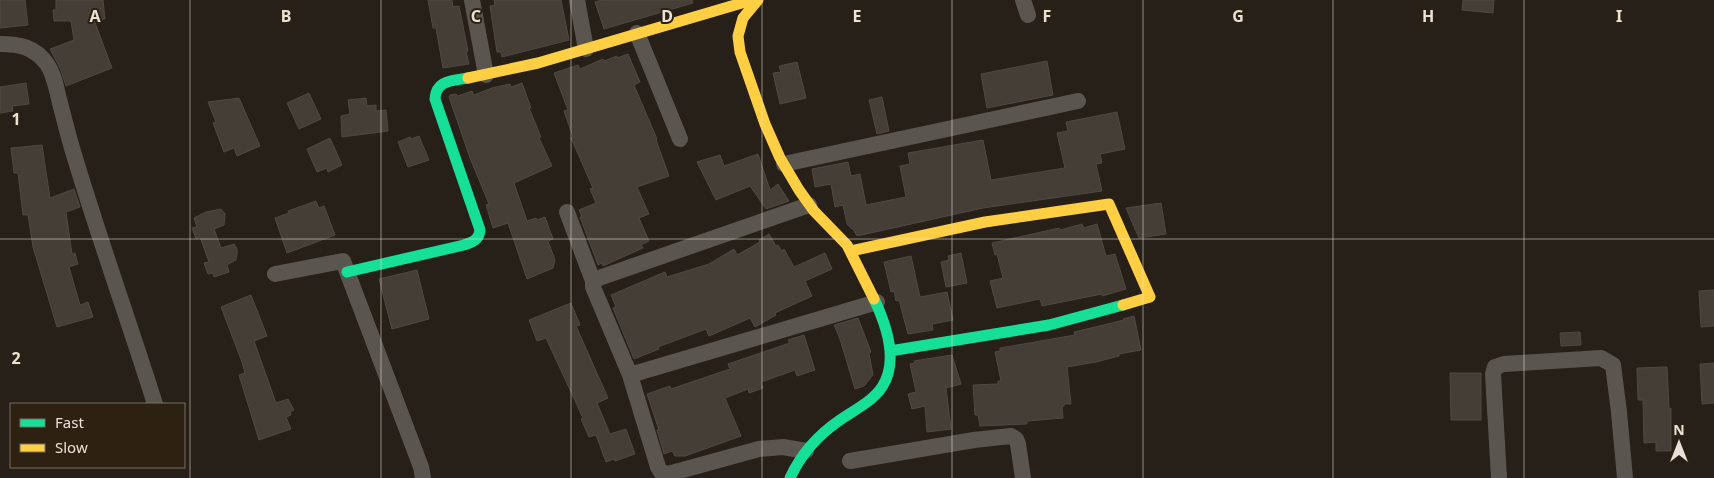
<svg xmlns="http://www.w3.org/2000/svg" width="1714" height="478" font-family="'Noto Sans',sans-serif">
<rect width="100%" height="100%" fill="#272018"/>
<path fill="#453e36" stroke="#4f4943" d="M0,0H25L28,25L0,28Z
M56,0H103L105,19L94,20L112,68L66,86L60,68L50,49L74,40L71,21H54L53,10H56Z
M428,0H452L453,7L459,6L468,51L466,52L469,64L443,68L436,28H433Z
M494,0H561L569,40L502,57L501,52H497L490,6L495,5Z
M602,0H692L693,3L604,29L595,2Z
M1463,0H1494L1493,13L1462,10Z
M628,54L640,82L634,85L657,139L656,140L669,176L637,187L649,214L639,218L649,241L641,245L643,248L603,266L602,263L598,265L580,217H582L579,210L596,203L590,189L593,188L571,138L573,137L564,111L568,110L554,73L578,65L580,69L603,59L604,61L617,56V58Z
M1047,61L1053,95L987,108L981,74Z
M797,62L806,98L780,104L773,73L781,72L779,66Z
M26,83L29,104L12,106L13,111L0,113V87Z
M522,83L531,108H529L541,137L539,138L552,166L514,183L527,221L536,218L537,220L545,217L553,239L548,241L555,260L553,268L527,279L508,223L493,228L486,205L489,204L470,158L449,97L450,95L456,94L458,96L472,91L474,95L492,88L510,84L511,87Z
M309,93L321,119L299,129L287,103Z
M882,97L889,131L877,134L869,100Z
M239,98L260,146L237,156L234,148L224,152L213,123L216,122L208,102Z
M366,98L367,106L376,105V111L386,110L388,131L342,137L341,116L350,114L348,100Z
M1117,112L1125,149L1100,154L1102,163L1096,164L1102,191L983,208L857,236L853,229H852L847,224L843,205L835,207L831,184L815,187L812,169L848,162L851,176L860,174L866,205L906,197L900,166L910,164L908,153L983,140L991,180L1065,168L1057,133L1068,131L1066,122Z
M419,136L429,160L408,167L398,142L410,137L411,139Z
M330,138L342,165L328,172L327,168L317,172L307,149Z
M42,145L50,198L74,189L80,207L66,212L72,254L75,253L78,264L69,267L80,305L88,302L93,317L57,327L33,247L28,215H23L18,173H14L11,148Z
M758,154L770,190L778,184L789,201L766,209L750,186L716,200L697,162L720,155L724,166Z
M316,201L319,208L324,206L335,235L287,253L275,218L289,213L288,211Z
M1161,203L1166,234L1139,238L1126,208Z
M221,209L225,214L224,225L214,229L221,248L234,244L237,249V254L236,260L227,265L229,272L214,277L213,273L208,274L204,263L209,262L200,237L196,239L192,228L197,227L194,218L206,212Z
M1082,224L1084,228L1097,224L1106,256L1115,254L1126,289L1102,296V294L1042,306L1040,299L997,308L990,281L1003,278L997,254L995,255L992,243L1059,228L1060,230Z
M769,234L776,246L778,245L782,251L784,249L794,267L825,253L832,269L805,281L812,296L775,313L776,315L755,327L750,318L709,336L706,329L658,347L659,349L634,359L613,308L616,307L611,295L665,272L667,277L709,264L734,249L737,255L760,242L759,240Z
M961,253L967,283L946,287L941,262L949,260L948,256Z
M911,256L920,297L947,292L953,320L932,324L933,330L908,334L899,300L896,301L894,291L891,292L884,262Z
M417,270L429,319L392,329L379,279Z
M1714,290V326L1701,327L1699,291Z
M251,295L267,336L254,341L276,403L288,399L294,410L290,412L291,415L286,417L291,429L259,440L239,375L245,373L242,362L221,307Z
M571,303L580,325L576,326L608,398L597,403L610,434L626,429L635,454L615,461L614,459L606,462L596,435L589,437L581,419L583,418L546,338L537,341L529,320Z
M1134,316L1141,350L1119,354V356L1096,362L1067,367L1071,404H1064V406H1062L1063,418L1027,421V424L980,426L978,415H975L973,385L998,384V381H1001L995,352L1000,351V348L1075,335L1074,332L1124,320L1123,319Z
M858,318L871,352L869,353L873,375L864,386L855,389L840,339L834,325Z
M1580,332L1581,345L1561,346L1560,333Z
M804,335L815,370L797,376L795,370L761,382L763,388L749,393L748,389L725,398L741,436L685,456H675L672,451L664,454L657,430H659L647,394L670,386L671,389L730,369L728,364L790,343L788,340Z
M952,355L961,384L946,388L951,429L927,432L925,406L912,409L908,394L916,392L910,364L915,363L914,361Z
M1714,363V403L1702,404L1700,364Z
M1667,367L1669,409L1671,408V451H1656V442L1644,443L1643,400H1638L1637,368Z
M1450,373H1481V420H1451Z"/>
<g fill="none" stroke-linecap="round" stroke-linejoin="round">
<path stroke="#5b554f" stroke-width="16" d="M472,0L486,75
M577,0L586,49
M1023,0L1028,15
M637,33L680,139
M0,44C19,44 35,47 47,64C54,74 56,87 59,99C64,119 69,139 75,158C100,241 129,322 155,404
M784,164L1078,101
M567,212L593,281V287L630,375L658,467L661,472L668,474L759,449L783,447L806,451
M275,274L343,261L421,467L423,478
M593,281L599,278L809,205
M630,375L877,302
M850,461L974,440L1011,436L1016,439L1018,444L1023,478
M1499,478L1493,374L1495,367L1504,364L1601,358L1613,365L1619,412L1625,478"/>
<path stroke="#16e098" stroke-width="11" d="M347,272L464,245C473,242 479,240 480,230L435,99C436,80 452,81 468,78
M890,351L1049,325L1123,305
M790,478C801,454 818,435 840,420C854,410 872,402 882,387C899,361 886,324 874,299"/>
<path stroke="#ffcf43" stroke-width="11" d="M758,0L743,18L738,36L740,52L765,124L780,158L799,190L814,211L847,245L874,299
M468,78L538,63L752,0
M851,251L985,222L1109,204L1150,297L1123,305"/>
</g>
<path fill="none" stroke="#eae2d9" stroke-width="1" stroke-opacity="0.55" d="M190,0V478M381,0V478M571,0V478M762,0V478M952,0V478M1143,0V478M1333,0V478M1524,0V478M0,239H1714"/>
<g font-size="16" text-anchor="middle" font-weight="bold" fill="#eae2d9" stroke="#2d2112" stroke-width="4" stroke-linejoin="round" paint-order="stroke">
<text x="95" y="22">A</text>
<text x="286" y="22">B</text>
<text x="476" y="22">C</text>
<text x="667" y="22">D</text>
<text x="857" y="22">E</text>
<text x="1047" y="22">F</text>
<text x="1238" y="22">G</text>
<text x="1428" y="22">H</text>
<text x="1619" y="22">I</text>
<text x="16" y="125">1</text>
<text x="16" y="364">2</text>
</g>
<rect x="10" y="403" width="175" height="65" fill="#2d2112" stroke="#796e62"/>
<rect x="20" y="419" width="25" height="8" fill="#16e098" stroke="#796e62"/>
<text x="55" y="428" font-size="15" fill="#eae2d9">Fast</text>
<rect x="20" y="444" width="25" height="8" fill="#ffcf43" stroke="#796e62"/>
<text x="55" y="453" font-size="15" fill="#eae2d9">Slow</text>
<g transform="translate(1679 443)" stroke="#2d2112" stroke-width="4" paint-order="stroke">
<path d="M0-4L9 19L0 12L-9 19Z" fill="#eae2d9"/>
<text y="-8" font-size="14" font-weight="bold" text-anchor="middle" fill="#eae2d9">N</text>
</g>
</svg>
